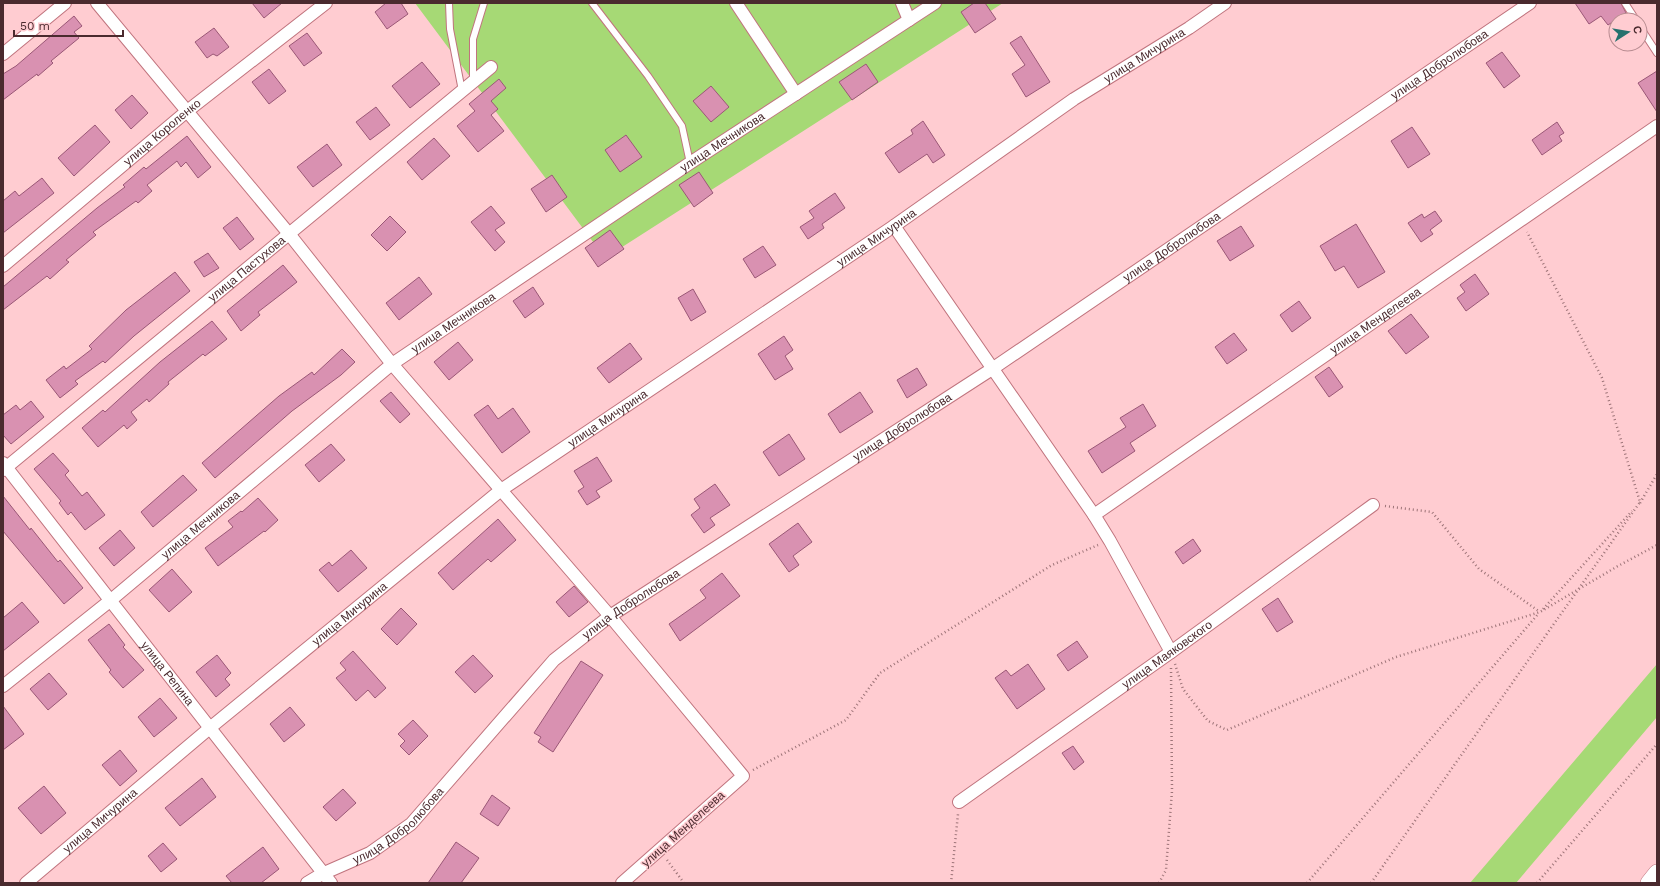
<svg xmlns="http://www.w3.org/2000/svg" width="1660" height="886" font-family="'Work Sans',sans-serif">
<rect width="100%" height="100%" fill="#ffccd1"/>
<path fill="#a6d975" d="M415,3H1003L605,258Z
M1657,664V717L1516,883H1470Z"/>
<path fill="#d991b1" stroke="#9a5776" d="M252,3H282L264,18Z
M386,3H401L408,14L387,29L375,12Z
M974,3H985L996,19L975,33L961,12Z
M1575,3H1621L1626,13L1608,25L1601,16L1589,24Z
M74,16L82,26L74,32L79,38L51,61L53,63L38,76L37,74L3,100V74L16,66Z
M214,28L229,47L217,56L213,54L207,58L195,42Z
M307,33L322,53L304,66L289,46Z
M1021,36L1050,82L1026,97L1012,74L1025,65L1010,43Z
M1502,52L1520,76L1504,88L1486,63Z
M422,62L440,84L410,108L392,86Z
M866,64L878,82L852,100L839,82Z
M269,69L286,91L269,104L252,82Z
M1657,71V112L1638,83Z
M499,79L506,88L491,101L498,109L491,115L504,131L478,152L457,126L475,111L469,104Z
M711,86L729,107L711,122L693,101Z
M132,95L148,113L131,129L115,110Z
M376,107L390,125L370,140L356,122Z
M923,121L945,155L933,163L927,154L899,173L885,153L913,134L911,130Z
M1557,122L1564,133L1559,136L1562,141L1542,155L1532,140Z
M95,125L110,142L74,176L58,158Z
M1412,127L1430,154L1408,168L1391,141Z
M626,135L642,157L620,172L605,150Z
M187,136L211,167L198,178L186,162L181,167L177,161L147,185L152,191L138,203L136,201L93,232L96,235L66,260L69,262L50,279L47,276L3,310V287L97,208L125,187L123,185L144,167L146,169Z
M434,138L450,156L422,180L407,162Z
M327,144L342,165L313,187L297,167Z
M699,172L713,193L694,207L679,185Z
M552,175L567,197L546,212L531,189Z
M42,178L54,193L3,233V201L15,191L19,196Z
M835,193L845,208L822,224L824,228L808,239L800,227L814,218L809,211Z
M491,206L505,223L495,230L505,242L495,251L471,222Z
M1435,211L1442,221L1430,230L1433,234L1421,242L1408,223L1422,214L1424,218Z
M390,216L406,232L387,251L371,235Z
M237,217L254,239L240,250L223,228Z
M1356,224L1385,272L1358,288L1344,266L1335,271L1320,246Z
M1241,226L1254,246L1230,261L1217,241Z
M610,230L624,249L598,267L585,248Z
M763,246L776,265L755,278L743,259Z
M208,253L219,268L204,277L194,262Z
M283,265L297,282L258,312L260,315L241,331L227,311Z
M175,272L190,291L134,336L105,363L103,361L75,381L78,384L60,398L46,380L64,366L66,369L92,349L89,346L126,310Z
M1475,274L1489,294L1466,311L1457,298L1465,292L1460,285Z
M419,277L432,294L399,320L386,303Z
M533,287L544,304L525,318L513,301Z
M693,289L706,312L691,321L678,298Z
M1299,301L1311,318L1292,332L1280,315Z
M1411,314L1429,337L1406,354L1388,331Z
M212,321L227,339L205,356L203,354L168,382L169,384L149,402L147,399L131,412L137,420L127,429L124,425L98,447L82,428L103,410L105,412L160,362Z
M1234,333L1247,350L1227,364L1215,347Z
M784,336L793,350L785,356L793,369L775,380L758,354Z
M458,342L473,360L449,380L434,362Z
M630,343L642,359L609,383L597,368Z
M342,349L355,362L341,375L292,411L215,478L202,463L279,396L312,372L314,375Z
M1329,367L1343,387L1329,397L1315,377Z
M917,368L927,385L907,398L897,380Z
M391,392L410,414L400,423L380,401Z
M860,392L873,412L840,433L828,414Z
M31,401L44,417L11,444L3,435V415L16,405L20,410Z
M1143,404L1156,426L1130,443L1135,451L1102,473L1088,451L1126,427L1120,418Z
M488,405L498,419L513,408L530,432L502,453L474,415Z
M789,434L805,459L779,476L763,452Z
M331,444L345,460L319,482L305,465Z
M53,453L69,471L65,475L82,496L87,492L105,515L85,530L71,512L68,515L59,503L61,501L34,469Z
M597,457L612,481L596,491L600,497L587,505L578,491L584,487L574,471Z
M183,475L197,490L153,527L141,512Z
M715,484L730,505L710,518L715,525L704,533L691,515L700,508L694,499Z
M3,496L30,530L31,528L58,562L60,560L83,588L64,604L3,531Z
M258,498L278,520L265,532L264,531L218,566L205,548L233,527L228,521L241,511L242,512Z
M498,519L516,540L491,562L488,559L453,590L438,573Z
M798,523L812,542L793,556L799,565L789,572L769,544Z
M120,530L135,548L114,566L99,548Z
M1193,539L1201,551L1183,564L1175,552Z
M351,550L367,568L338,592L319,570L329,562L332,566Z
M172,569L192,592L169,612L149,590Z
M722,573L740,596L680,641L669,624L706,598L700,590Z
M574,586L588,602L569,617L556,602Z
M1278,598L1293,622L1277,632L1262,609Z
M22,602L39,622L3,651V618Z
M401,608L417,624L397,645L381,629Z
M109,624L125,645L123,647L144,670L123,688L109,672L111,670L88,640Z
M1077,641L1088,657L1068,671L1057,655Z
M353,651L386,688L375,698L368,690L356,701L336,678L346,670L340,663Z
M217,655L231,673L225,679L230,685L216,697L196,672Z
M473,655L493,676L475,693L455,672Z
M581,661L603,675L553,752L538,742L541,737L534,733Z
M1028,664L1045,689L1017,709L995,678L1006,670L1011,676Z
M49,673L67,694L48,710L30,689Z
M160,698L177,718L154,737L138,717Z
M3,706L24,734L3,750Z
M290,707L305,725L284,742L270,724Z
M413,720L428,736L409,755L400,746L405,741L398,734Z
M1073,746L1084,762L1074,770L1062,753Z
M120,750L137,771L120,786L102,765Z
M202,778L216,797L180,826L165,808Z
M44,786L66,813L41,834L18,808Z
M343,789L356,803L336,821L323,807Z
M492,795L510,808L498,826L480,814Z
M456,842L479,858L461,883H428Z
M163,843L177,859L161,872L148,856Z
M263,847L279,869L261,883H232L226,876Z"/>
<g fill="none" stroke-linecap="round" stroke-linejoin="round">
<g stroke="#c0747e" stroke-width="8">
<path id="lane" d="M449,3L450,29L462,91
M592,3L648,76L682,126L690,163
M1625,3L1636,20
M1640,27L1657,53
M473,82V39L484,3"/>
</g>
<g stroke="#c0747e" stroke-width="14">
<g id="street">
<path d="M97,3L290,235L392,364L610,616L743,776L622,883"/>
<path d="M736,3L796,94"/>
<path d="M902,3L909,20"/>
<path d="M3,54L65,3"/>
<path d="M894,226L1094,515L1110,541L1171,652"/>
<path id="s1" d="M3,266L186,112L326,3"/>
<path id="s2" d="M3,463L331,883"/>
<path id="s3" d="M3,470L491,67"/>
<path id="s4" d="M1094,515C1281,384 1470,257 1657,126"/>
<path id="s5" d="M3,686L111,600L392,364L690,163L935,3"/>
<path id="s6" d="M959,802L1171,652L1373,505"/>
<path id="s7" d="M26,883L211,727L501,490L894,226L1074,99L1189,28L1225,3"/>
<path id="s8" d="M307,883L322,874L370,853L411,824L554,660L610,616L992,369L1530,3"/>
</g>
</g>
<g stroke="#c0747e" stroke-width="18">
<path id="secondary" d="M1649,883L1657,873"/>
</g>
<path stroke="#9d7478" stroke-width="2.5" stroke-dasharray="1 3" stroke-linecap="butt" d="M1640,503L1657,474
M1385,506L1432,512L1479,569L1540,612
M1543,609L1632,511
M1175,664L1183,689L1208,721L1227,730L1396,657L1540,612L1618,566L1657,545
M753,770L846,720L880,673L1052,565L1098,545
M667,860L684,883
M951,883L958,814
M1159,883L1166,870L1172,791L1171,667
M1307,883L1539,613
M1371,883L1640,502L1602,378L1527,232
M1537,883L1657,744"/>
<use href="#lane" stroke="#fff" stroke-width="6"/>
<use href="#street" stroke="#fff" stroke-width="12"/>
<use href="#secondary" stroke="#fff" stroke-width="17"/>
</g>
<g text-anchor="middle" stroke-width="3" stroke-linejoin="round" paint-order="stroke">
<g font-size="12" fill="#4a2a2e" stroke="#ffccd1">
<text dy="4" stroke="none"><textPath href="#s7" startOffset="1393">улица Мичурина</textPath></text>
<text dy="4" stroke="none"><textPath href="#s8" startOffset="1405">улица Добролюбова</textPath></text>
<text dy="4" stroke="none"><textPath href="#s1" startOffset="208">улица Короленко</textPath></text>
<text dy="4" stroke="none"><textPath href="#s5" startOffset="903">улица Мечникова</textPath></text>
<text dy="4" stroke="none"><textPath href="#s7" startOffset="1069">улица Мичурина</textPath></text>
<text dy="4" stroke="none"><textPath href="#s8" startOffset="1081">улица Добролюбова</textPath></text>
<text dy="4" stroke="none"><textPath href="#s3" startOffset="316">улица Пастухова</textPath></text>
<text dy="4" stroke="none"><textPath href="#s4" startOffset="342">улица Менделеева</textPath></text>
<text dy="4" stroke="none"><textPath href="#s5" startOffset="579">улица Мечникова</textPath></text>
<text dy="4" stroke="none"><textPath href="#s7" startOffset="745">улица Мичурина</textPath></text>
<text dy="4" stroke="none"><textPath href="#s8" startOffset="757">улица Добролюбова</textPath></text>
<text dy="4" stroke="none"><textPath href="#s5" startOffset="255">улица Мечникова</textPath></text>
<text dy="4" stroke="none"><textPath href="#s8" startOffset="433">улица Добролюбова</textPath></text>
<text dy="4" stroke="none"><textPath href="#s7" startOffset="421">улица Мичурина</textPath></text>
<text dy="4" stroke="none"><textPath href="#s6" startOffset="255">улица Маяковского</textPath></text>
<text dy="4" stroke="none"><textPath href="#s2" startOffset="267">улица Репина</textPath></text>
<text dy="4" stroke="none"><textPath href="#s7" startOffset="97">улица Мичурина</textPath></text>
<text dy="4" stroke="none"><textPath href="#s8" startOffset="109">улица Добролюбова</textPath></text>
<text transform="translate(683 829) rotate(-42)" y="4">улица Менделеева</text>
</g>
</g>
<rect width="1660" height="886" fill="none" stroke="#4a2a2e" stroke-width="8"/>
<g transform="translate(1628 32) rotate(78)"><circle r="19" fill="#ffccd1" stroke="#b78b90"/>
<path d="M0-3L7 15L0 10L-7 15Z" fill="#27716e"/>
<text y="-6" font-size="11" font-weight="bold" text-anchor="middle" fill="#4a2a2e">С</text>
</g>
<path d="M14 30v6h109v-6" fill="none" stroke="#4a2a2e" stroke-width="2"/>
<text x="20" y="30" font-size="12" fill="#4a2a2e" stroke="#ffccd1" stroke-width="3" paint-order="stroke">50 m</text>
</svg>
